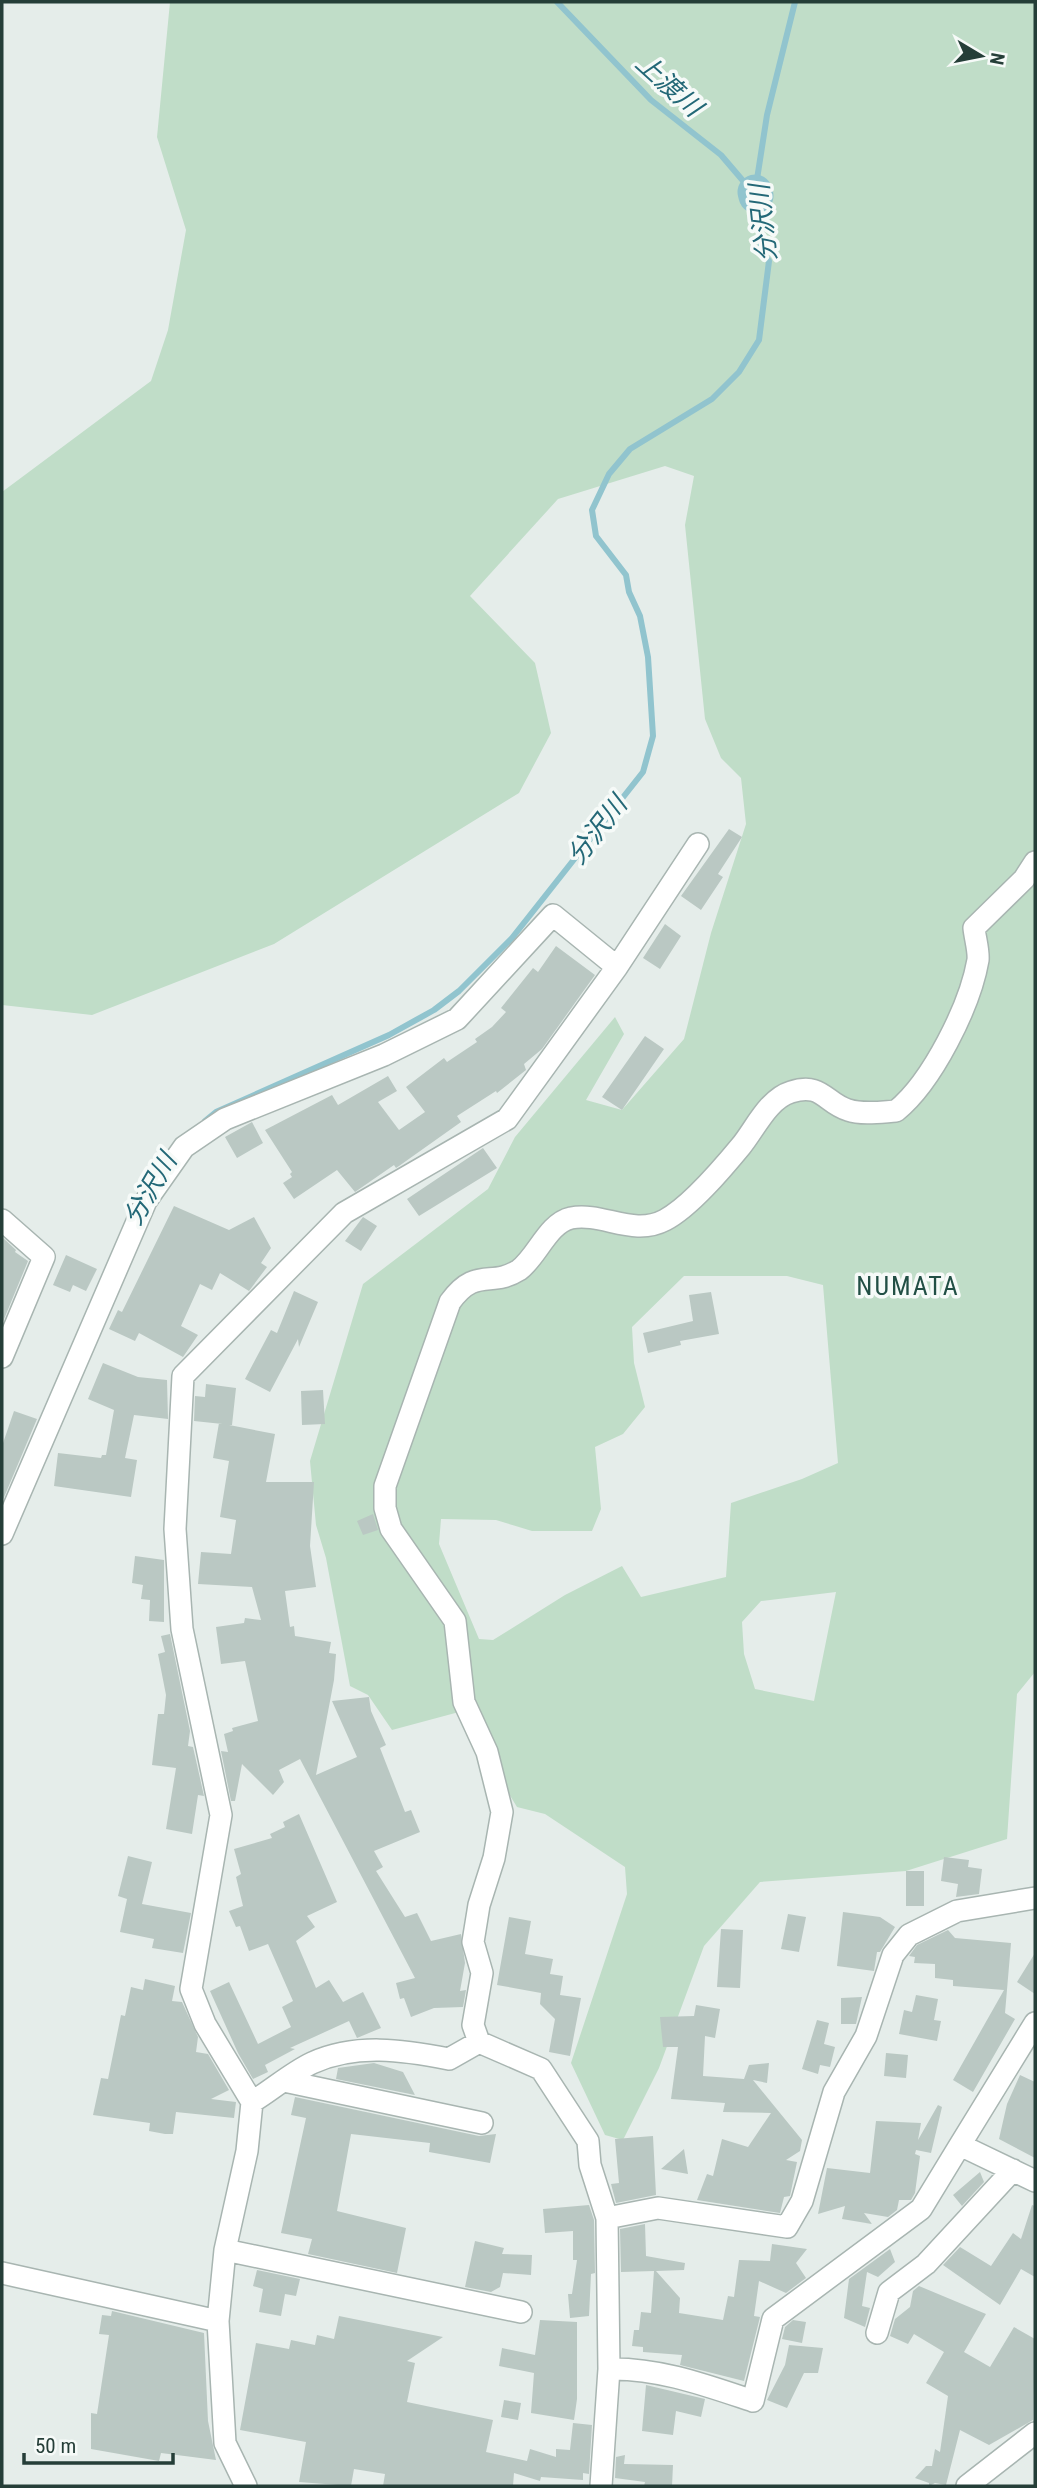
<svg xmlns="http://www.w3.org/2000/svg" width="1037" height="2488" font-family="'Roboto Condensed','Noto Sans JP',sans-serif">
<rect width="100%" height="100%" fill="#e5edea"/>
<path fill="#c0ddc8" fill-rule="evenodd" d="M170,2H1035V1672L1017,1694L1007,1839L906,1871L760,1882L704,1946L659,2068L623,2140L605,2135L571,2063L627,1894L625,1867L545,1814L517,1807L459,1712L392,1730L368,1695L350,1686L326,1558L316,1525L310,1461L363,1284L488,1189L515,1137L615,1017L624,1034L586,1100L622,1110L684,1039L711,933L746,824L741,778L721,758L705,719L685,525L694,476L665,466L558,499L470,596L535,663L551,733L519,793L274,944L92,1015L2,1005V492L151,381L168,330L186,230L157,137ZM684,1276H787L823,1285L838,1463L802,1479L731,1503L726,1577L641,1597L622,1566L565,1595L493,1640L479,1639L439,1544L441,1519L496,1520L532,1531H592L601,1509L595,1447L623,1434L645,1407L634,1363L632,1327ZM836,1592L814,1701L755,1689L744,1654L742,1622L761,1601Z"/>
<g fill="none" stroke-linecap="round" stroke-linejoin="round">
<path stroke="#91c4ce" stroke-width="6" d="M755,192L767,115L795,2
M205,1121L216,1112L389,1035L434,1010L459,991L512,938L643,772L653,736L648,657L640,616L629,592L626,575L596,536L592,510L609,474L630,449L712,399L739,372L759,340L769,261L761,250V228L756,196L721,155L651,100L557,2"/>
<path stroke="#91c4ce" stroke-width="35" d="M755,192L756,196"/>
</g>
<path fill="#bac8c3" d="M729,829L742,837L718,874L723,877L701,910L681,896Z
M665,924L681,936L660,969L643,958Z
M556,946L595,975L542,1049L524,1064L526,1070L497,1093L496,1091L457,1116L461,1122L399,1166L396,1168L394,1165L355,1192L337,1170L294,1199L283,1183L292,1177L290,1174L292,1172L265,1130L332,1095L338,1105L388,1076L397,1091L378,1102L399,1130L425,1112L406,1087L444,1058L447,1062L477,1042L475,1039L492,1027L506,1012L501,1008L533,968L538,972Z
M645,1036L664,1049L622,1110L602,1097Z
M252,1122L263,1143L237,1158L225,1137Z
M483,1148L497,1168L419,1216L407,1199Z
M174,1206L229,1230L254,1217L271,1248L261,1263L267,1267L249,1291L220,1273L212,1290L200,1284L181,1326L198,1335L183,1357L139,1333L135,1341L109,1329L118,1310L122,1312Z
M363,1217L377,1226L361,1251L345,1241Z
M2,1237L16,1250L15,1252L28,1261L2,1324Z
M66,1255L97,1269L86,1291L73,1285L70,1292L53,1285Z
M294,1291L318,1302L299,1347L298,1339L270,1392L245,1379L271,1330L277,1333Z
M711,1292L719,1334L680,1341L681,1345L648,1353L643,1333L693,1321L689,1295Z
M103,1363L138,1377L167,1380L168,1419L134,1415L125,1458L137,1460L131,1497L54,1486L58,1453L101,1458L102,1455H106L114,1410L88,1399Z
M206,1384L236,1388L232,1425L194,1421L195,1396L205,1397Z
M323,1390L325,1424L302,1425L301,1391Z
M14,1411L37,1419L2,1502V1446Z
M219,1423L275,1434L266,1482H314L310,1546L316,1587L285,1591L290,1627L294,1626L295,1636L331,1642L329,1653L336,1654L334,1680L316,1775L357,1757L332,1701L369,1697L371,1711L386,1745L380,1748L405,1812L411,1810L420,1832L374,1851L383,1867L376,1871L405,1917L417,1913L431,1941L461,1934L465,1963L460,1991L466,1990L463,2007L434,2008L411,2017L404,1998L400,1999L396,1983L415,1978L300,1759L279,1770L284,1782L273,1795L242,1764L235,1801H231L221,1751L228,1752L224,1734L233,1731L232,1728L258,1721L245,1661L221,1664L216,1627L244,1623L245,1618L261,1620L252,1587L198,1584L201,1552L231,1554L236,1520L220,1517L229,1461L213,1458Z
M373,1514L378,1530L363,1535L357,1521Z
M135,1556L164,1560V1622L149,1621L150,1600L141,1599L143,1585L132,1583Z
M170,1634L190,1731L188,1746L193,1747L204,1796L198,1795L192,1834L166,1829L176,1768L152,1765L158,1714H164L166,1695L158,1654L165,1652L161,1636Z
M299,1814L337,1902L307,1916L315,1927L296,1941L316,1988L329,1980L343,2002L363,1992L381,2028L357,2038L349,2021L290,2048L295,2049L265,2065L268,2072L253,2079L238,2053L210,1991L229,1982L258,2044L291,2027L282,2007L293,2001L268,1944L249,1951L240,1926L236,1927L229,1911L243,1906L236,1877L241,1874L234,1849L272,1838L270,1834L285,1827L283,1822Z
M128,1856L152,1862L142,1904L191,1913L183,1953L152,1948L154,1939L120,1932L127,1899L118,1896Z
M944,1857L969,1860L968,1867L982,1869L979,1894L956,1897L958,1884L941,1881Z
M906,1871H924V1906H906Z
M843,1912L880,1917L895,1927L880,1952H877L874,1971L837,1966Z
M788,1914L806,1917L799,1952L781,1949Z
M509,1917L531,1921L525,1954L553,1959L550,1974L563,1976L560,1995L581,1998L570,2056L549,2052L555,2019L540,2004L541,1993L497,1985Z
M721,1929L743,1930L740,1988L717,1987Z
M948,1930L955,1938L1011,1943L1005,2013L1015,2019L973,2092L953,2080L1004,1990L953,1986V1980L935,1978V1964L914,1963L915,1957L909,1956L917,1945Z
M1035,1953V1994L1017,1982Z
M145,1979L175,1986L172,2001L182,2002L198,2037L196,2052L208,2054L229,2090L211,2099L236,2102L234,2118L176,2112L173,2134H165L149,2131L150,2123L93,2115L101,2078L108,2079L121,2015L125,2016L131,1987L143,1990Z
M916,1995L938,1999L934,2020L941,2021L937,2041L899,2034L904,2010L912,2012Z
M862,1997L856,2024H841V1998Z
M696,2005L720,2009L715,2038L705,2036L703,2076L744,2079L749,2065L769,2063L767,2083L753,2080L802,2140L800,2151L786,2160L797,2162L790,2196L784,2197L780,2213L697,2200L707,2174L713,2176L722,2139L748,2147L771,2113L723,2112L725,2103L671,2099L678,2047H663L660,2017L694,2016Z
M817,2020L829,2023L824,2044L835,2047L830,2067L820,2065L818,2074L802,2069Z
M886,2053L908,2055L906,2078L884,2076Z
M374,2063L403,2072L415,2095L336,2079L338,2068Z
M1020,2075L1035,2082V2158L999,2139L1007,2104Z
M295,2097L479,2136L496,2134L490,2163L429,2152L430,2143L351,2134L337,2211L406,2228L397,2273L308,2254L312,2239L281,2233L306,2118L291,2115Z
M938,2105L942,2107L931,2153L916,2150L915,2154L920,2156L915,2193L911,2200H899L897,2210L888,2217L864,2213L872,2224L842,2219L845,2206L818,2214L827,2168L870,2173L876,2121L921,2123L918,2140Z
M653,2136L656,2195L616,2203L611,2184L619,2183L615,2139Z
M684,2149L688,2174L661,2169Z
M980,2172L984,2182L962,2206L953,2195Z
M589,2205L594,2220L595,2273L591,2274L589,2316L570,2318L568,2294H572L577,2260H573V2231L545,2233L543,2209Z
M1032,2205L1035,2206V2277L1021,2269L1000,2305L943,2265L960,2247L991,2266L1013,2233L1021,2239Z
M645,2224L646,2256L685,2263L684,2270L656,2271L680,2298L679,2313L723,2320L728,2296L734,2297L739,2260L770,2261L772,2244L807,2249L796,2263L806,2278L786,2293L759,2281L754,2316L760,2317L744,2381L680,2365L682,2355L643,2352V2347L632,2346L634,2330H639L641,2312L651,2313L654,2271L621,2272L620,2229Z
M475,2241L504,2248L502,2254L532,2255L531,2275L503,2273L500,2287L491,2292L465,2287Z
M890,2249L895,2262L878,2277L867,2272L862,2306L870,2308L865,2327L844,2318L849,2279Z
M257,2270L300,2279L296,2296L285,2294L281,2316L259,2312L263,2289L253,2286Z
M919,2286L986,2314L964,2352L990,2367L1014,2327L1035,2339L1033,2420L989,2445L960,2430L946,2485L935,2483L929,2486V2483L915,2478L926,2466H932L935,2449L940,2452L948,2396L926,2383L944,2352L914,2334L908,2344L890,2336L895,2319L910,2307L913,2291Z
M112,2311L204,2333L208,2421L216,2460L161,2453L159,2461L91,2449V2413L97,2414L109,2335L99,2334L102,2315L111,2316Z
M339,2316L443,2337L407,2361L415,2363L407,2402L493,2420L486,2452L527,2461L530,2449L556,2457V2449L570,2450L573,2423L592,2425L589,2474L583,2473V2480L541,2477L540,2481L514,2473L513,2486H383L385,2474L354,2469L351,2486L299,2482L306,2442L240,2430L256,2343L289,2349L291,2340L315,2345L317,2335L334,2339Z
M540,2320L577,2322V2399L574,2420L531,2413L534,2373L499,2366L502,2348L535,2355Z
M793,2320L806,2322L802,2343L782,2339L785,2327Z
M789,2345L823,2348L818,2373H804L787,2408L767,2400L785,2365Z
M646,2385L705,2399L701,2417L676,2411L673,2435L642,2431Z
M504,2400L521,2403L518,2420L501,2417Z
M625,2455L624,2464L673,2465L672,2486H644L645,2482L615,2478L616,2457Z"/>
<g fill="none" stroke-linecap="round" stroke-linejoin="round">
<g stroke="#a8b5b1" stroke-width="24">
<path id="minor" d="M2,1220L44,1257L2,1357
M2,1534L146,1201L184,1147L225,1119L384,1055L457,1019L553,915L617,967
M284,2081L482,2123
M252,2102C272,2090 291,2073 312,2063C356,2043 403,2050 449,2059L479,2042
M960,2145L1035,2023
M607,2218L658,2208L787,2227L802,2201L834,2092L866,2036L893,1955L909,1935L957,1911L1035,1898
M225,2250L521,2312
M2,2273L218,2321
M877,2333L889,2292L926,2264L1013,2170
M609,2369C659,2368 705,2385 753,2401L773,2319L921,2209L960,2145L1035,2181
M246,2486L225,2443L218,2321L225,2250L247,2151L252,2102L205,2024L191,1989L221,1815L182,1629L175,1529L183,1376L344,1213L507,1119L617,967L698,844
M601,2486L609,2369L607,2218L590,2165L588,2141L541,2069L479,2042L473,2025L482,1973L473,1942L479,1905L494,1858L502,1812L487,1752L464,1702L455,1621L391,1529L385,1508V1486L450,1302C476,1266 491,1288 519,1270C537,1257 548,1223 571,1218C603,1212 633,1237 665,1220C690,1207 722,1169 741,1146C755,1129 768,1099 791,1092C822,1082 825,1103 848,1110C863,1115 881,1112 896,1111C932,1082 970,1006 978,960C979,951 975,938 974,928L1024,879L1035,862
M967,2486L1035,2433"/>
</g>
<use href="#minor" stroke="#fff" stroke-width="21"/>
</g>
<g text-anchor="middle" stroke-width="7" stroke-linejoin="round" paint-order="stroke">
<g font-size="26" font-style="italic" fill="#236877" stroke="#f6faf8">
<text transform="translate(669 85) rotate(42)" y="9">上渡川</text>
<text transform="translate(763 223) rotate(-96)" y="9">分沢川</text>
<text transform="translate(597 830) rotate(-52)" y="9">分沢川</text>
<text transform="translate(150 1189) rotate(-60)" y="9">分沢川</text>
</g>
<g font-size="26" letter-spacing="2" fill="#224f45" stroke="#f6faf8">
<text x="908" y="1295">NUMATA</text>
</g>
</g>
<rect width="1037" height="2488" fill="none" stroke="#253e38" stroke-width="7"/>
<g transform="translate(981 56) rotate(100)" stroke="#f6faf8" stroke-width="5" paint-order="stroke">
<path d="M0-5L12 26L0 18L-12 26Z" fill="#253e38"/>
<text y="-10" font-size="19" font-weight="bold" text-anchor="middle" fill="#253e38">N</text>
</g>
<path d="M24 2453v10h149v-10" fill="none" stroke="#253e38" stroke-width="3.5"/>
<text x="35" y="2453" font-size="21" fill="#253e38" stroke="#f6faf8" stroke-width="5" paint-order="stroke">50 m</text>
</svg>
